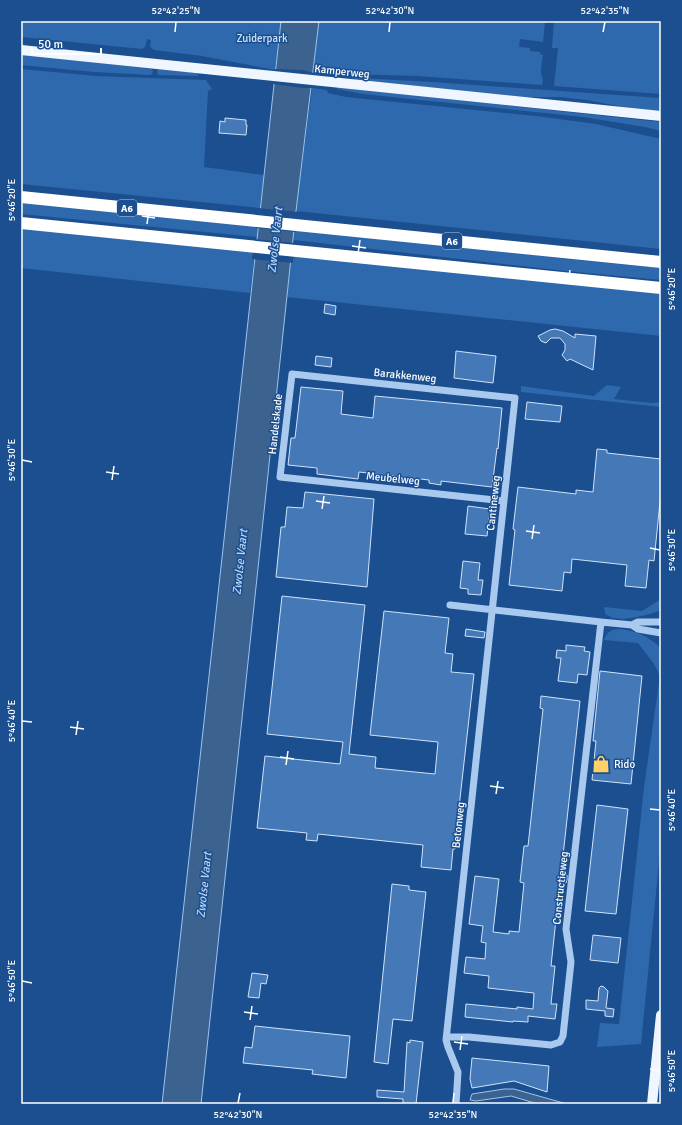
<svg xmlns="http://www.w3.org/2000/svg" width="682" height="1125" font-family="Signika,sans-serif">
<rect width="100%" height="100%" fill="#1b4f8f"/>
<path fill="#2e69ad" d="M21,21H281L275,70L202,56L154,50L150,47L151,40L147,39L145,47L142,49L21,37Z
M319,21L545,22L543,42L520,39L519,47L530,48V51L540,52V54L543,55C542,60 541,67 541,72C542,78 544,80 542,85L417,76L346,74H322L313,73Z
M554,21H661V94L554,86L558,48H552Z
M21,54L152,69L153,71L151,75L94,72L21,65Z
M21,69L96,76L206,80L212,89L208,91L204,167L264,175L260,208L21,184Z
M158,69L197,73L198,76L158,75L157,71Z
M359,78L432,82L661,98V111L628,108L587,100L560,97H526L347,79Z
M338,87L661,122V131L645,127L583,117L363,94L337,89Z
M312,88L327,90L328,93L346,97L536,116L596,124L661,139V249L296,211Z
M21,199L258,223L257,237L21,214Z
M295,226L567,259L661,268V280L566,271L293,240Z
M21,227L255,250L250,293L21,268Z
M292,254L661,293V336L287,297Z
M607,385L621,387L614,399L652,403L661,402V407L521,392V386L594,396Z
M661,599V610C649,615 614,625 605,613L604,607L642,611Z
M620,629C638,631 647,636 661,648V842L641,1044L597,1047L600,1023L619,1024L644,787L660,676L654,664L638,643L604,640C607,632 611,629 620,629Z"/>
<path fill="#3c6290" stroke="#9cc4f0" d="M281,21H319L296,211L201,1104H162Z
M504,1089H514L567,1104H538L511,1096L476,1101L470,1100L472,1094Z"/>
<path fill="#1b4f8f" d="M275,69L303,70L314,73L312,88H303L273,84Z
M258,208L298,212L296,232L256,228Z
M254,239L295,243L293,263L252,259Z"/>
<path fill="#4478b7" stroke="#cfe3fa" d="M225,118L246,120V125H247L246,135L219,133L220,121L225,122Z
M325,304L336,306L335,315L324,313Z
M555,329L563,331L575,338V334L596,336L593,370L570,359L567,361L562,355L565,350V344L560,338H551L546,343L541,341L538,336L550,330Z
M456,351L496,356L493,383L454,378Z
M316,356L332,358L331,367L315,365Z
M301,387L343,391L341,414L373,418L375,396L502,408L498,449L497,448L492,487L441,481V485L429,483V480L359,472L358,479L317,474V468L288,465L291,438H295Z
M527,402L562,406L560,422L525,419Z
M597,449L607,450V453L661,459V492L654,561L649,560L646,588L625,586L627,565L572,559L571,573L564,572L562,591L509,585L515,530L513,529L518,487L576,494V490L593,492Z
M305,492L374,499L367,587L276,577L281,527H285L287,507L303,508Z
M468,506L490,509L487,536L465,534Z
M463,561L480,563L478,580H483L481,595L468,594V589L460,588Z
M282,596L365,605L349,754L376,757L375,768L435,774L438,742L370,735L384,611L449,618L445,653L453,654L451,672L474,674L457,825L459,826L457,831L455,849H453L451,870L421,867L423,845L318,834L317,841L306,840L307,833L257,828L265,756L340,764L343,742L267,734Z
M466,629L485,632L484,638L465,636Z
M566,645L585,647L584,651L590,652L587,675L578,674L577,683L558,681L561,658H556L557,650L566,651Z
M600,671L642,676L631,784L592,780L596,741H593Z
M541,696L580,701L561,874L567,875V880L566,883L560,882L551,966H555L551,1004H557L555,1019L528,1016V1022L513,1021V1022L465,1017L466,1004L517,1009V1007L533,1009L534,993L488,988L489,976L464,973L466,957L485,959L486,943L481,942L483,926L469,924L475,876L499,879L493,932L509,934V931L519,932L524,883L520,882L524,846H528L543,709L540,708Z
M597,805L628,809L616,914L585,911Z
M392,884L409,886V890L426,892L412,1021L393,1019L388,1064L374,1062Z
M593,935L621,938L618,963L590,960Z
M252,973L268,975L266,984L261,983L259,998L248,997Z
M601,986L604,987L608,991L606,1008L614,1009L613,1017L605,1016V1011L586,1009V1000L598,1001L599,988Z
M255,1026L350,1036L346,1078L312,1074L313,1070L243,1063L245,1047L252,1048Z
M410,1040L423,1042L416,1104H403V1099L377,1097V1090L404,1092L407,1042L410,1043Z
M472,1058L549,1066L547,1092L514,1081L472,1088L470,1079Z"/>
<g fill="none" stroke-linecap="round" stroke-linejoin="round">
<path stroke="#a9c9ee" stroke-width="7" d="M601,622L632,625L638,629L661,633
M632,625L638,622H661
M447,1037H469L551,1045L560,1042L563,1036L571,962L566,929L601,622L450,605
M456,1104L458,1072L448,1047L446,1040L515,398L292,374L280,477L504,501"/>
<path stroke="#f0f6ff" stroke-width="10" d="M21,50L661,116
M652,1104L661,1015"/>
<path stroke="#fff" stroke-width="12" d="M21,197L661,262
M21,223L661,288"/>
</g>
<path fill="none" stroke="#fff" stroke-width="1.5" d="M175,32L176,22M389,32L390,22M603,32L605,22M22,200L32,201M142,216L155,218M147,224L149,210M352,246L366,248M358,254L360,240M562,276L576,278M568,283L570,270M650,288L660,289M22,460L32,462M106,472L119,474M112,480L114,466M316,501L330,503M322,509L324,496M526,531L540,533M532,539L534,525M650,548L660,550M22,721L32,722M70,727L84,729M76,735L78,721M280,757L294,759M286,765L288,751M490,786L504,788M496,794L498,781M650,809L660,810M22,981L32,983M244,1012L258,1014M250,1020L252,1006M454,1042L468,1044M460,1050L462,1036M650,1069L660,1071M238,1103L240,1093M453,1103L454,1093"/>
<defs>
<g id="shop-bare" transform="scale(1.38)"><path d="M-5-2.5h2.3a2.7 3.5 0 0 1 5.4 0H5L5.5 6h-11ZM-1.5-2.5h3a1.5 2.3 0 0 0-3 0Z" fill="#ffd166" stroke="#1b4f8f" stroke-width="2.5" paint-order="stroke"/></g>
</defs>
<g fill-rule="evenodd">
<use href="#shop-bare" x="601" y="764"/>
</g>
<g text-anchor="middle" stroke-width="3" stroke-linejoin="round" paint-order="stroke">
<g fill="#1b4f8f" stroke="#bbcadd" stroke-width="1">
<rect x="117" y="200" width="20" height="16" rx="3"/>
<rect x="442" y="233" width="20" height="16" rx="3"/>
</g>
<g font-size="10" font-weight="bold" fill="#fff">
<text x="127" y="212">A6</text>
<text x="452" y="245">A6</text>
</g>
<g font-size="11" fill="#cfe3fa" stroke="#1b4f8f">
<text x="262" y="42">Zuiderpark</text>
</g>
<g font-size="11" fill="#fff" stroke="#1b4f8f">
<text transform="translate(342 71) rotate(6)" y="4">Kamperweg</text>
<text transform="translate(405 375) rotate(6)" y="4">Barakkenweg</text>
<text transform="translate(275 424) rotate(-84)" y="4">Handelskade</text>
<text transform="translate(393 478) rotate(6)" y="4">Meubelweg</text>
<text transform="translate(493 503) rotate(-84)" y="4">Cantineweg</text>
<text transform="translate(458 825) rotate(-84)" y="4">Betonweg</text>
<text transform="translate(560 888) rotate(-84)" y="4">Constructieweg</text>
</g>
<g font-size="11" fill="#fff" stroke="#1b4f8f" text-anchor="start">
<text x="614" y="768">Rido</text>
</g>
<g font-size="12" font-style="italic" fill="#b5d3f5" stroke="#1b4f8f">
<text transform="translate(275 240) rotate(-84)" y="4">Zwolse Vaart</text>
<text transform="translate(240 562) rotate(-84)" y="4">Zwolse Vaart</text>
<text transform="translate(204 885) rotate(-84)" y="4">Zwolse Vaart</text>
</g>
</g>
<rect width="682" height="1125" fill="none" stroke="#1b4f8f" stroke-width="44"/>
<path d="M32 48v6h69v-6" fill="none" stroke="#ffffff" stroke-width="2"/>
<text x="38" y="48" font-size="12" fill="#ffffff" stroke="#1b4f8f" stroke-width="3" paint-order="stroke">50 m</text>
<rect x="22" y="22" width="638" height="1081" fill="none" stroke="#fff" stroke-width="1.5"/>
<g font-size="10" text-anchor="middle" fill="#fff">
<text x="176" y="14">52°42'25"N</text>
<text x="390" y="14">52°42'30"N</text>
<text x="605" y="14">52°42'35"N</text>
<text transform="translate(11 200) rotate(-90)" y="4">5°46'20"E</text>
<text transform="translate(671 289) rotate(-90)" y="4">5°46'20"E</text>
<text transform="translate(11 460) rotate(-90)" y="4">5°46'30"E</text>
<text transform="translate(671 550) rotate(-90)" y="4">5°46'30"E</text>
<text transform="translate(11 721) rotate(-90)" y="4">5°46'40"E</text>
<text transform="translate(671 810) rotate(-90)" y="4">5°46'40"E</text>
<text transform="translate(11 981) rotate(-90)" y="4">5°46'50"E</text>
<text transform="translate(671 1071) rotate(-90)" y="4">5°46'50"E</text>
<text x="238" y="1118">52°42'30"N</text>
<text x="453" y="1118">52°42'35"N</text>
</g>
</svg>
